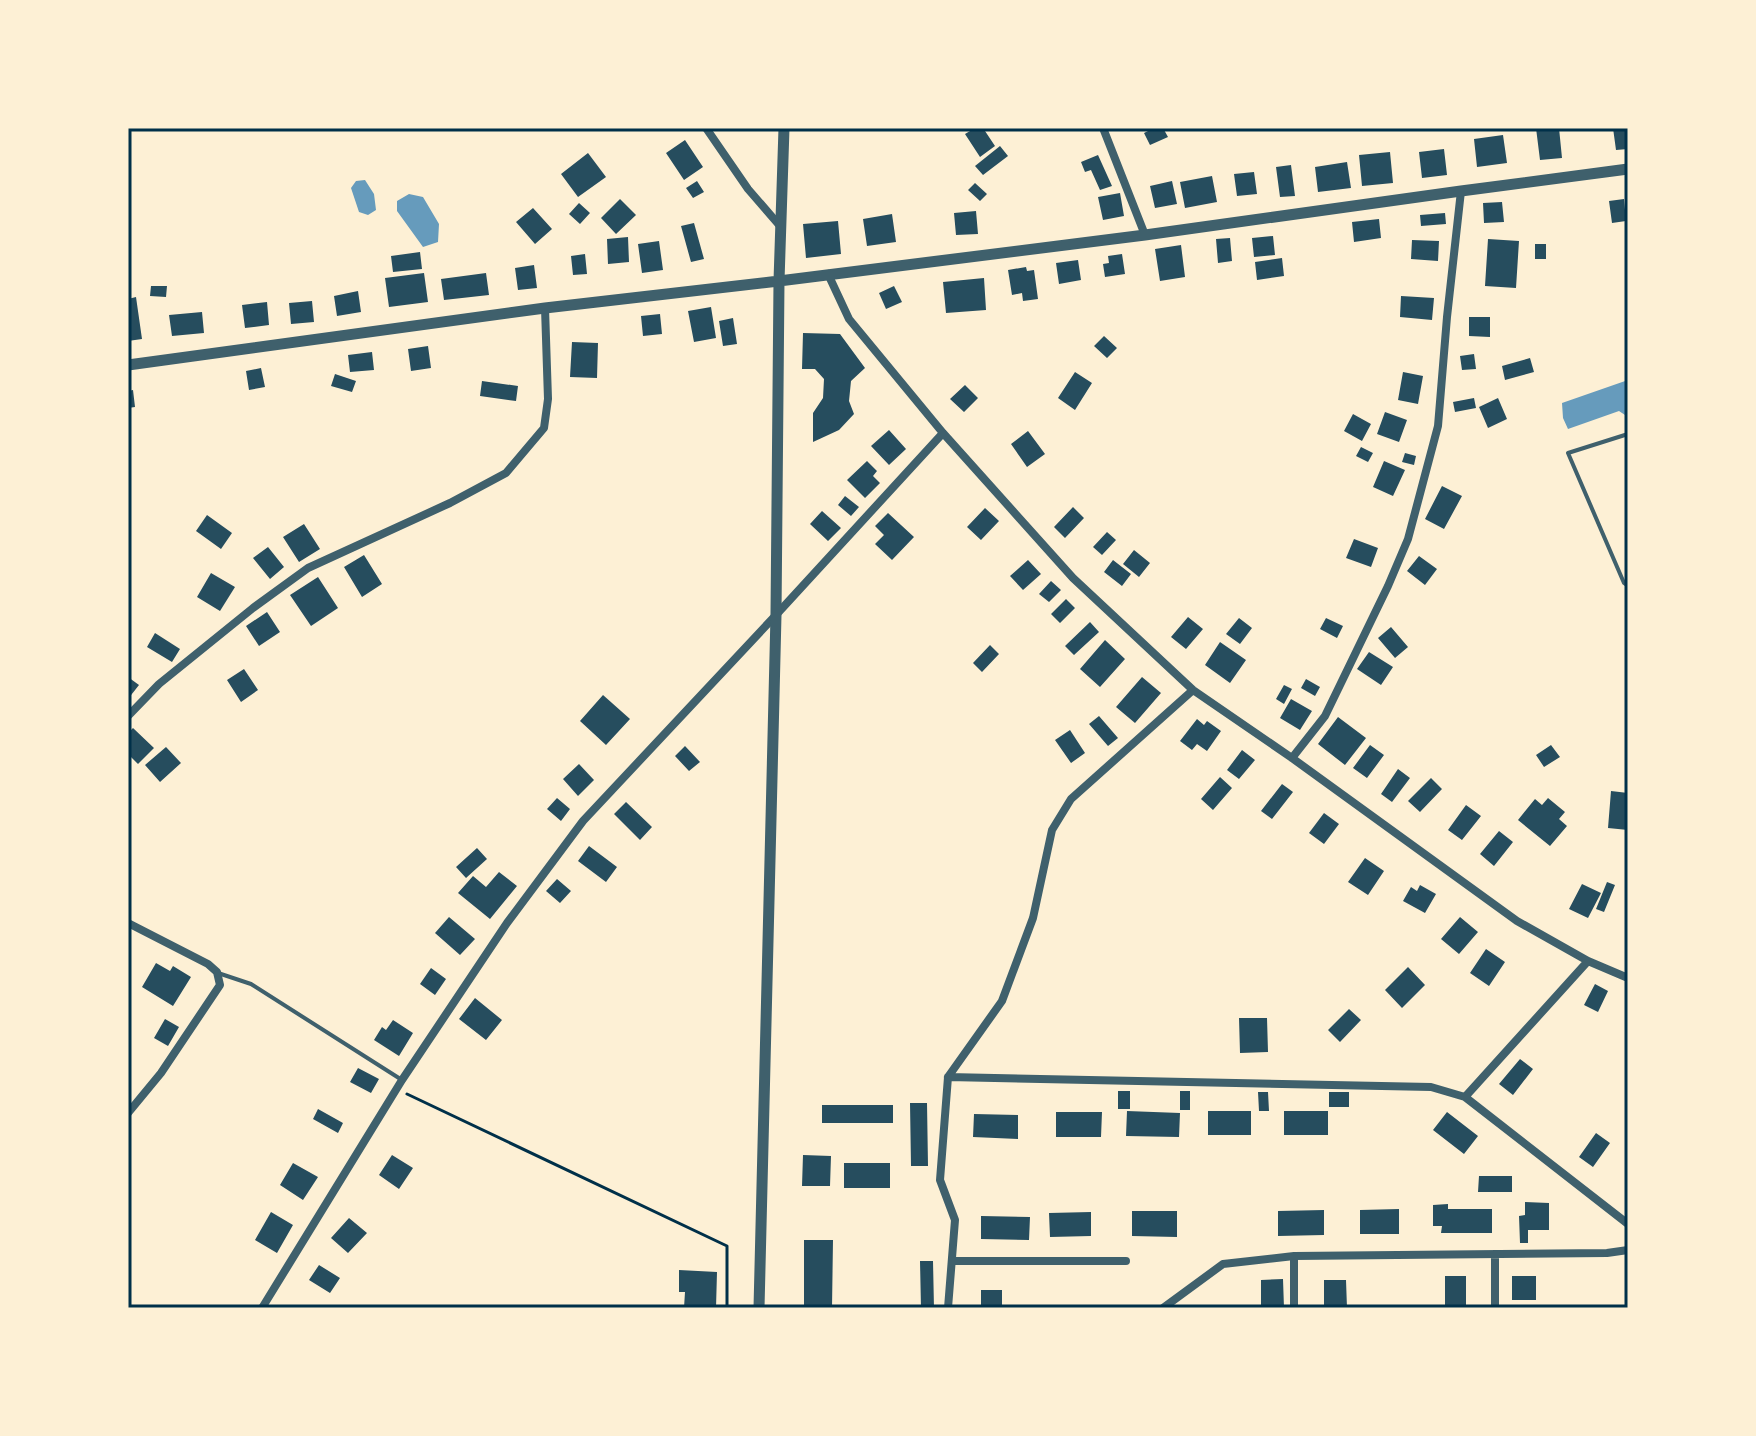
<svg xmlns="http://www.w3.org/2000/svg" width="1756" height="1436" font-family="Arial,sans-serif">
<rect width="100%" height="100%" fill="#fdf0d5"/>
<path fill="#669bbc" d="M365,180L374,194L376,210L368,215L359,212L351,188L356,181Z
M409,194L423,197L439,224L438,242L423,247L397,211V201Z
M1628,380V417L1619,411L1568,429L1563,418L1562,403Z"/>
<path fill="#264d5e" d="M975,128H983L995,146L980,157L965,134Z
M1154,128H1163L1168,137L1150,145L1144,133Z
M1536,128H1559L1562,158L1540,160Z
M1613,128H1628V149L1616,150Z
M1503,135L1507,163L1477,167L1474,139Z
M685,140L703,167L684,180L666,153Z
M1000,146L1008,156L983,175L975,166Z
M1444,149L1447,175L1422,178L1419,152Z
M1390,152L1393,183L1362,186L1359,155Z
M588,153L606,177L578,197L561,174Z
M1098,155L1112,186L1100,190L1091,170L1085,172L1081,162Z
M1347,162L1351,188L1318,192L1315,167Z
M1291,165L1295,196L1280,197L1276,167Z
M1254,172L1257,194L1237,196L1234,174Z
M1212,176L1217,202L1185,208L1180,182Z
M697,181L704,192L693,198L686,188Z
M1172,181L1177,204L1155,208L1150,186Z
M975,183L987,194L980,201L968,190Z
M1120,193L1124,216L1103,220L1098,197Z
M620,199L636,215L616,234L601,218Z
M1624,199L1626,221L1612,223L1609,201Z
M1502,202L1504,222L1484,223L1483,203Z
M579,203L590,213L580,224L569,214Z
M533,208L552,229L535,244L516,222Z
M976,211L978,234L956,235L954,213Z
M1445,213L1446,224L1421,226L1420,215Z
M892,214L896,242L867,246L863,219Z
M1379,219L1381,238L1354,242L1352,222Z
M838,221L841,254L806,258L803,224Z
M694,223L704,259L691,262L681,226Z
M1273,236L1275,255L1254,257L1252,238Z
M628,237L629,262L608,264L607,239Z
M1230,238L1232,261L1218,263L1216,239Z
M1488,239L1519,241L1516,288L1485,286Z
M1412,240L1439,241L1438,261L1411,259Z
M659,241L663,270L642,273L638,244Z
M1535,244H1546V259H1535Z
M1181,245L1185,277L1160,281L1155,249Z
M420,252L422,269L393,272L391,256Z
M585,254L587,274L573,275L571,256Z
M1122,254L1125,274L1105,277L1103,264L1109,263L1108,256Z
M1282,258L1284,276L1257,280L1255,262Z
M1078,260L1081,280L1059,284L1056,263Z
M534,265L537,288L518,290L515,268Z
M1026,267L1027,271L1034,270L1038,299L1023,301L1022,293L1012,295L1008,270Z
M424,273L428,302L389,307L385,278Z
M486,273L489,295L444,300L441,279Z
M984,278L986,310L946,313L943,282Z
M151,286H167L166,297L150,296Z
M894,286L902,302L886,309L879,293Z
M358,291L361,312L337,316L334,296Z
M1401,296L1434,298L1432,320L1400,317Z
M136,297L142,339L128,341V299Z
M312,301L314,322L291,324L289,303Z
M267,302L269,325L245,328L242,305Z
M711,307L716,338L694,342L688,311Z
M202,312L204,333L172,336L169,315Z
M660,314L662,334L643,336L641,316Z
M1469,317H1490V337L1469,336Z
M733,318L737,344L723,346L719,321Z
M803,333L840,334L865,368L851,381L849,401L854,414L839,430L813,442V413L823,398L824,379L815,369H802Z
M1104,336L1117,348L1107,358L1094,346Z
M572,342L598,343L597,378L570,377Z
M428,346L431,368L411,371L408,349Z
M372,352L374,370L350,372L348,355Z
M1474,354L1476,369L1462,370L1460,356Z
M1530,358L1534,372L1505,380L1502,366Z
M261,368L265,387L249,390L246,371Z
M1075,372L1092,383L1075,410L1058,398Z
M1403,372L1423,376L1418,404L1398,400Z
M335,374L356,381L352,392L331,386Z
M482,381L518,386L516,401L480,396Z
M965,385L978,398L964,412L950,399Z
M133,390L135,407L128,408V391Z
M1474,398L1476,408L1455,412L1453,402Z
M1498,398L1507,419L1488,428L1479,407Z
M1385,412L1407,420L1399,442L1377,434Z
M1353,414L1371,424L1362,441L1344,431Z
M889,430L906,449L889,465L871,446Z
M1028,431L1045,454L1027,467L1011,444Z
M1361,447L1373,453L1368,462L1356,456Z
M1405,453L1416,456L1414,465L1402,462Z
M867,461L877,471L873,476L880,483L865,498L847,480Z
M1384,461L1405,470L1393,496L1373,487Z
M1442,486L1462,496L1444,529L1425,519Z
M845,496L859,507L851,516L838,505Z
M1073,507L1084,518L1065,538L1054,527Z
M985,508L999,521L981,540L967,527Z
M822,511L841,528L828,541L810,524Z
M888,513L914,537L892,560L875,544L884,535L875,526Z
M207,515L232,533L221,549L196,531Z
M304,524L320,549L299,562L283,537Z
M1107,532L1116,540L1102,555L1093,547Z
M1354,539L1378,548L1371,567L1346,558Z
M268,547L284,567L270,579L253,558Z
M1134,550L1150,563L1139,577L1123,564Z
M364,555L382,584L362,597L344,567Z
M1419,556L1437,569L1425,585L1407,571Z
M1028,560L1041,574L1023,590L1010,576Z
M1113,560L1131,574L1122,586L1104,572Z
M211,573L235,587L220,611L197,597Z
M318,577L338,608L311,626L290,595Z
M1051,581L1061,590L1049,602L1039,594Z
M1066,599L1075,608L1060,623L1051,614Z
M267,612L280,632L259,646L246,626Z
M1188,617L1203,629L1186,649L1171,637Z
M1239,618L1252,628L1240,644L1226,634Z
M1326,618L1343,626L1337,638L1320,629Z
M1090,622L1099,632L1074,655L1065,646Z
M1391,627L1408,647L1395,658L1378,638Z
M155,633L180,649L172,662L147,647Z
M1105,640L1125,659L1100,687L1080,669Z
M1220,642L1246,660L1230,683L1205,665Z
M990,645L999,654L982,672L973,663Z
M1369,652L1393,667L1381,685L1357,669Z
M244,669L258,690L241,702L227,680Z
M128,677L139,685L128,699Z
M1142,677L1161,693L1135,723L1116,707Z
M1306,679L1320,687L1315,696L1301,688Z
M1284,685L1292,689L1284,704L1276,699Z
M603,695L630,719L606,745L580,721Z
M1291,699L1312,711L1300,730L1280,718Z
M1099,716L1118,738L1108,746L1089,724Z
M1338,717L1366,738L1345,765L1318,744Z
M1197,719L1204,725L1207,721L1221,731L1207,751L1197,744L1192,750L1180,741Z
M133,728L154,748L138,764L128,754V733Z
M1070,730L1085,753L1071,763L1055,740Z
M1370,745L1384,755L1367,778L1353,768Z
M1551,745L1560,757L1544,767L1536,755Z
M685,746L700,762L689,771L675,756Z
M166,747L181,763L160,782L145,765Z
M1242,750L1255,760L1239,779L1227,770Z
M579,764L594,780L578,796L563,779Z
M1398,769L1410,778L1392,802L1381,794Z
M1220,777L1232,788L1213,810L1201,799Z
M1431,778L1442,789L1420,812L1408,801Z
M1282,784L1293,792L1272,819L1261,811Z
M1611,791L1628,793V830L1608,828Z
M557,798L570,809L561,821L547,809Z
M1548,798L1565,812L1559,819L1567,826L1550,846L1518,820L1535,799L1542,805Z
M626,802L652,827L640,840L614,814Z
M1466,805L1481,816L1462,840L1448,830Z
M1324,813L1339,824L1324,844L1309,833Z
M1499,831L1513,842L1494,866L1480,854Z
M589,846L617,867L606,882L578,861Z
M477,848L487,859L466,878L456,867Z
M1365,858L1384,871L1368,895L1348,882Z
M499,872L517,886L490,919L458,893L473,876L486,887Z
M557,879L571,891L560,903L546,891Z
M1607,882L1615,885L1604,912L1596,909Z
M1582,884L1601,893L1588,918L1569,909Z
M1420,885L1436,894L1425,913L1403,901L1411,887L1417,891Z
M449,917L475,939L460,955L435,933Z
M1460,917L1478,932L1459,954L1441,939Z
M1486,949L1505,962L1489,986L1470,973Z
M156,963L170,971L173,966L191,977L173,1006L142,987Z
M1408,967L1425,985L1402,1008L1385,990Z
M431,968L446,979L435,995L420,984Z
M1595,984L1608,991L1598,1012L1584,1005Z
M475,998L502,1020L486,1040L459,1019Z
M1349,1009L1361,1020L1340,1042L1328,1030Z
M1239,1018H1267L1268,1052L1240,1053Z
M165,1019L179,1027L168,1046L154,1038Z
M393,1020L413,1033L399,1056L374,1040L382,1027L386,1030Z
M1520,1059L1533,1069L1513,1095L1499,1084Z
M358,1068L379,1079L371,1093L350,1082Z
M1118,1091H1130V1109H1118Z
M1180,1091H1190V1110H1180Z
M1258,1092H1268L1269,1111H1259Z
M1329,1092H1349V1107H1329Z
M910,1103H927L928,1166H911Z
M822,1105H893V1123H822Z
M318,1109L343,1123L338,1133L313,1119Z
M1127,1111L1180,1113L1179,1137L1126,1136Z
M1208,1111H1251V1135H1208Z
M1284,1111H1328V1135H1284Z
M1056,1112H1102L1101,1137H1056Z
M1447,1112L1478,1136L1464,1154L1433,1130Z
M974,1114L1018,1115V1139L973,1137Z
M1596,1133L1610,1143L1593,1167L1579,1157Z
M392,1155L413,1168L399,1189L379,1175Z
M803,1155L831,1156L830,1186H802Z
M293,1163L318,1177L303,1200L280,1185Z
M844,1163H890V1188H844Z
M1479,1176H1512V1192H1478Z
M1525,1202L1549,1203V1230H1528V1243H1520L1519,1216L1525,1215Z
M1448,1204V1209H1492V1233H1441L1442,1226H1433V1205Z
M1399,1209V1234H1360V1210Z
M1324,1210V1235L1278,1236V1211Z
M1132,1211H1177V1237L1132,1236Z
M271,1212L293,1225L277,1253L255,1240Z
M1091,1212V1236L1050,1237L1049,1213Z
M981,1216L1030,1217L1029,1240L981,1239Z
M349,1218L367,1233L348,1253L331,1238Z
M804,1240H833L832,1308H804Z
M920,1261H933L934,1308H921Z
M319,1265L340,1278L330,1293L309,1280Z
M679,1270L717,1272L716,1308H684L685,1292H679Z
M1445,1276H1466V1308H1445Z
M1512,1276H1536V1300H1512Z
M1283,1279L1284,1308H1261V1280Z
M1324,1280H1346L1347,1308H1324Z
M981,1290H1002V1308H981Z"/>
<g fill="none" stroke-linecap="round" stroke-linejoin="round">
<path stroke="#003049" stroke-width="3" d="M407,1094L727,1246V1308"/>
<path stroke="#3f606c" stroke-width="4" d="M1628,434L1568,453L1624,583L1628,586
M218,973L251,984L402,1080"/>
<path stroke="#3f606c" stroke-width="8" d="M706,128L748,189L780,226
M1103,128L1145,235
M828,274L849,319L943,433L1073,578L1193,690L1292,758L1517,921L1588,961L1628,978
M128,716L159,684L253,608L308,568L450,503L506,473L544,428L548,399L545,308
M1292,758L1325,716L1388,586L1408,539L1438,426L1447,317L1461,191
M128,923L208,964L217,972L220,985L161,1073L128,1113
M948,1077L1431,1087L1465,1097L1628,1224
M948,1077L1002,1001L1033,918L1052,830L1071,799L1193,690
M1465,1097L1588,961
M1294,1256V1308
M953,1261H1126
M262,1308L402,1080L507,923L583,821L776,615L943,433
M948,1308L955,1220L940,1180L948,1077
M1163,1308L1223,1264L1294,1256L1607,1253L1628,1250
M1495,1308V1254"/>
<path stroke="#3f606c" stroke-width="11" d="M128,365L545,308L779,281L1145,235L1461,191L1628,169
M759,1308L776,615L779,281L784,128"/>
</g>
<rect width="1756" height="1436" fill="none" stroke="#fdf0d5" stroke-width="260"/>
<rect x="130" y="130" width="1496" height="1176" fill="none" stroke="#003049" stroke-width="3"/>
</svg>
